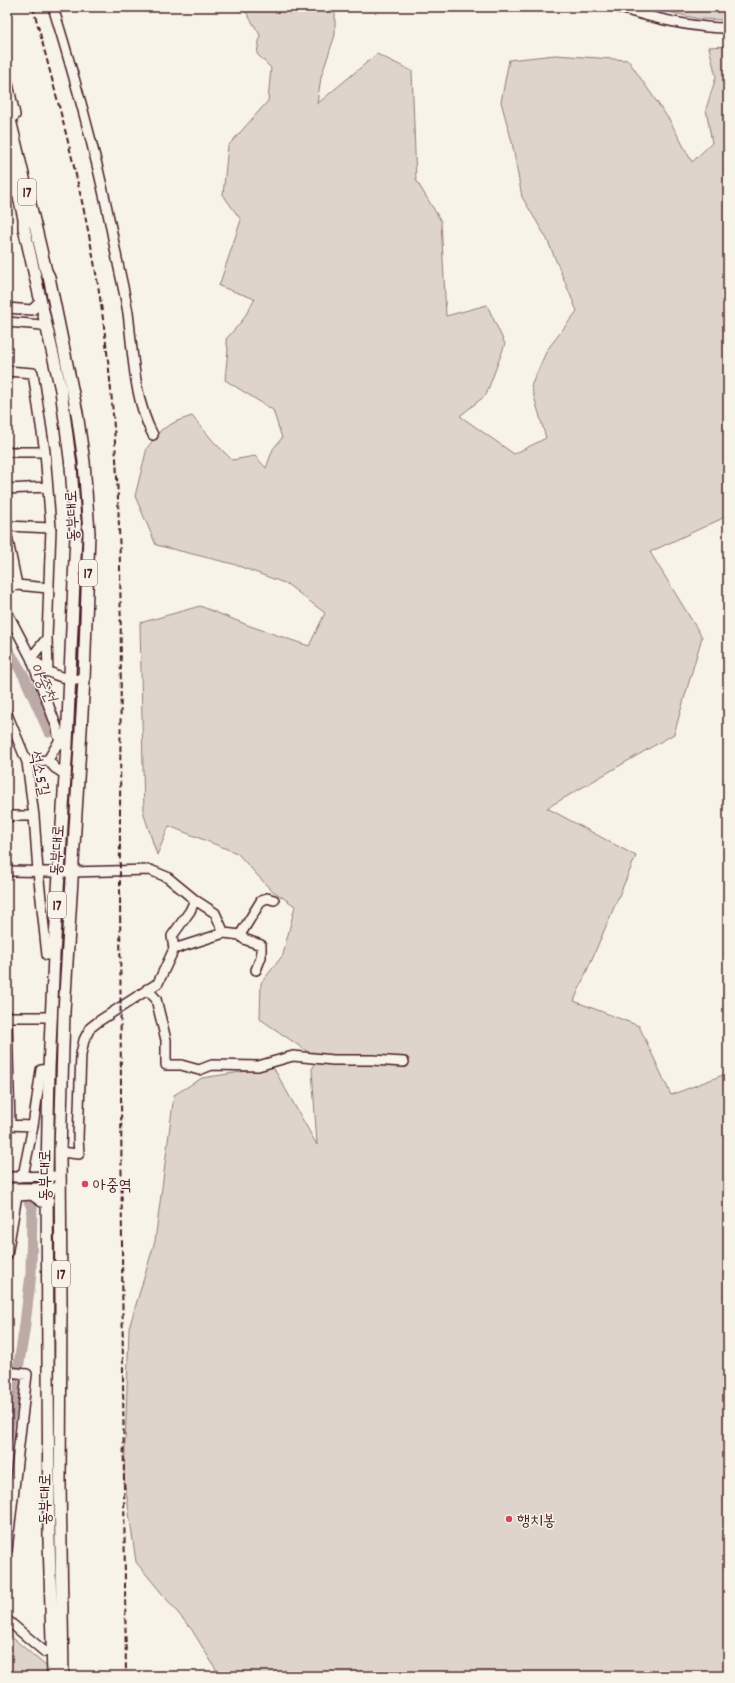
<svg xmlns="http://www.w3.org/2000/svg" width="735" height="1683" font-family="Dekko,'Poor Story',sans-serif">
<rect width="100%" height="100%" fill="#f7f3e8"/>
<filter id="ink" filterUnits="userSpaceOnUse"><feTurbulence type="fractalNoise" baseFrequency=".025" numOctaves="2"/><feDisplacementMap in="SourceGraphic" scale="8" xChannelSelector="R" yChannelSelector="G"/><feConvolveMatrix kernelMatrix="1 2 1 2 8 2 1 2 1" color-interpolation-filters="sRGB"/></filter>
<g filter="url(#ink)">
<path fill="#ded4cc" stroke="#947a7c" d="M243,7H335V35L321,77L317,104L377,54L412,71L416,180L441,221L446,316L487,305L505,344L486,395L460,416L514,454L546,438L531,386L547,350L577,311L547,239L522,197L512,142L501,102L509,60L555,55L628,60L670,121L692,162L712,143L706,109L716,77L709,47L728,46V513L721,519L650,552L702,637L674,734L547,808L636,856L574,1001L639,1026L671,1095L728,1073V1676H220L192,1630L136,1562L124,1477L129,1328L155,1241L174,1095L202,1078L273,1067L317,1145L312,1069L317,1060L311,1054L260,1019L261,983L283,955L295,906L270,889L237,853L169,826L157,855L144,815L140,623L200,606L250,626L309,646L325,613L287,584L233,564L156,545L135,496L147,448L161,430L177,421L192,416L214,442L232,460L255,456L266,468L273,449L282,438L273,410L225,380L228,349L226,339L242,321L255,299L219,286L241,220L223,195L228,146L268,101L271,68L257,54L260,35Z
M648,7H728V20L699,19Z
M7,1633L47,1667L46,1676H7Z"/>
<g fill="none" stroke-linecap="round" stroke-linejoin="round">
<path stroke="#bcaaa7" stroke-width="11" d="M7,648L24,676L49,732
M7,1437L24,1332L31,1274L32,1208L29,1201"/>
<g stroke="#4a1f2b" stroke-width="12">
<path id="minor" d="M53,7C78,88 101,170 116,254C120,274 125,294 128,313C133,353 134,400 153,435
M617,7C652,18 691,28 728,28
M7,193H12
M7,308L32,310L41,301
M7,322L42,325L48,330
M7,371L33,373L45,452L51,528L47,638L31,658C51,675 57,678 84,680
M7,452H45
M7,489L47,487
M7,526L51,528
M7,536L17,585
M7,589L17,585L48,588
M7,612L31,658L57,728L58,735H68
M47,638L48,672
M7,714L27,762L34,816L38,871L47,955H54
M48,760L58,743L67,744
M48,760L55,768L66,775
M27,762L48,760
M7,816H34
M7,871L71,872L150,870L167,877L195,900L190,911L172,936L174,949L158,983L99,1021L90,1028L84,1040L81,1054L78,1138L79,1154L60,1152
M195,900L215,913L224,933
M240,935L261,901L267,898L274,900
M174,949L224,933L240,935L244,939L261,945V957L256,970
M147,989L156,999L166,1040V1065H181L199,1070L212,1065L258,1066L293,1056L333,1060H372L404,1062
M7,1017L10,1125
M7,1017H52
M7,1125L33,1126
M7,1177L60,1176
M20,1177L24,1171L33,1126L41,1070L49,1069
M7,1188H60
M7,1255L17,1195
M7,1372L27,1374L7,1550
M7,1620L45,1652L53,1650"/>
</g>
<g stroke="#4a1f2b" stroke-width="14">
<path id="major" d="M7,84L14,115
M7,107L46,271L49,277L77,413L84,462L89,533L84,680L64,1012L60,1152L61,1303L60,1483L63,1676
M7,142L24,219V228L61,390L71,466L76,535L67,744L54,955L49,1069L47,1176L49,1540L53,1676
M8,1188L11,1193L17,1195L32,1194L42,1201L48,1200"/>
</g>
<use href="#minor" stroke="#f7f3e8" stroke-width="9"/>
<use href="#major" stroke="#f7f3e8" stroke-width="11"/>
<path stroke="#4a1f2b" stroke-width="2" stroke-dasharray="6 3" stroke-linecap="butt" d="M33,7C60,110 89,213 103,319C128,506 119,696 120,883C121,1148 123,1412 126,1676"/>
</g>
</g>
<g fill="#d1495b" stroke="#f7f3e8" stroke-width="1.5">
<circle cx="85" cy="1184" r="4"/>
<circle cx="509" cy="1519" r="4"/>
</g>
<g text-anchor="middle" stroke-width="3" stroke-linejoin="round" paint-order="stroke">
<g fill="#f7f3e8" stroke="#7e5f64" stroke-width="1">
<rect x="18" y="179" width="18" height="26" rx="3"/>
<rect x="79" y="560" width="18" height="26" rx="3"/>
<rect x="48" y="892" width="18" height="26" rx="3"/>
<rect x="52" y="1261" width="18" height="26" rx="3"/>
</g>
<g font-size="15" font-weight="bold" fill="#4a1f2b">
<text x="27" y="197">17</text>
<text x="88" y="578">17</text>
<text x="57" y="910">17</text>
<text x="61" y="1279">17</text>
</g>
<g font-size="16" fill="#4a1f2b" stroke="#f7f3e8">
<text transform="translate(71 516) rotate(-93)" y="6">동부대로</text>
<text transform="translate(41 773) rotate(78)" y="6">석소5길</text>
<text transform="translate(56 850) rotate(-87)" y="6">동부대로</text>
<text transform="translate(44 1175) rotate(-90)" y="6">동부대로</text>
<text transform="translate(44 1499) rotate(-90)" y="6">동부대로</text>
</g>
<g font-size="16" fill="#4a1f2b" stroke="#f7f3e8" text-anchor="start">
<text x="93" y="1190">아중역</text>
<text x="517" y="1525">행치봉</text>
</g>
<g font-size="17" font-style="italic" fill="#6c4950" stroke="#f7f3e8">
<text transform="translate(44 682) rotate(64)" y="6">아중천</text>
</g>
</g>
<rect width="735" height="1683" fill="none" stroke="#f7f3e8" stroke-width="24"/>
<rect x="12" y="12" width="711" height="1659" fill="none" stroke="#4a1f2b" stroke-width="1.5" filter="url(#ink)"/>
</svg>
